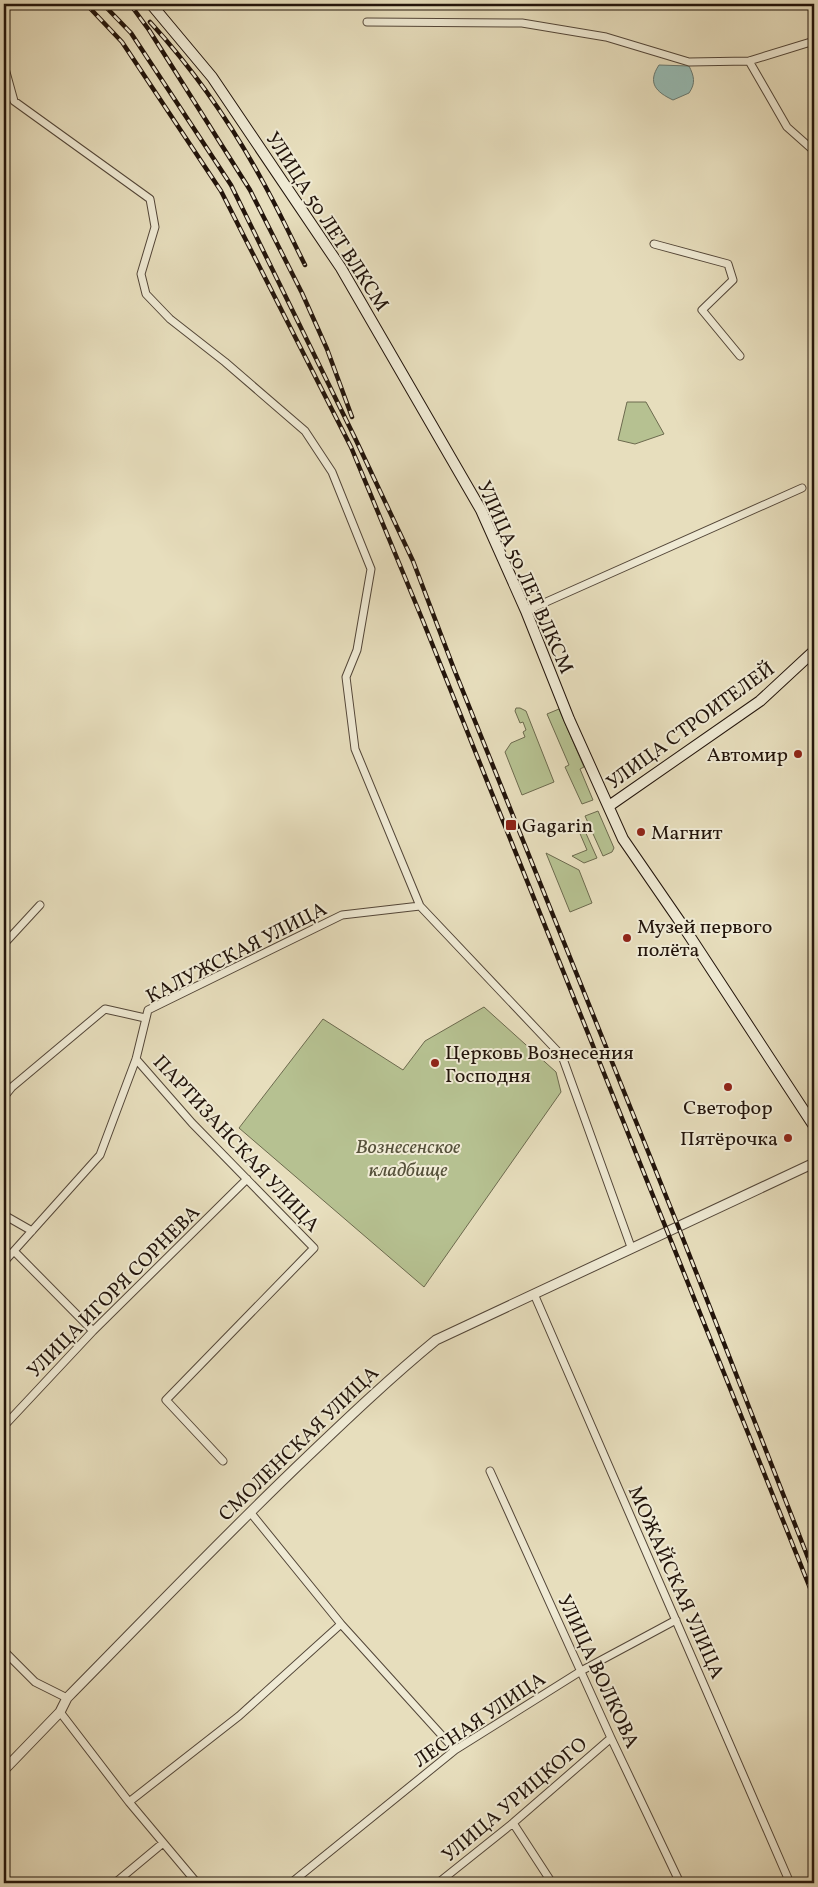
<svg xmlns="http://www.w3.org/2000/svg" width="818" height="1887" font-family="Vollkorn,serif">
<rect width="100%" height="100%" fill="#e7debd"/>
<filter id="stains"><feTurbulence type="fractalNoise" baseFrequency=".004" numOctaves="4"/><feColorMatrix values="0 0 0 0 .2 0 0 0 0 .09 0 0 0 0 .02 0 0 0 .5 -.17"/></filter>
<radialGradient id="worn" r=".72"><stop offset=".6" stop-color="#630" stop-opacity="0"/><stop offset="1" stop-color="#630" stop-opacity=".3"/></radialGradient>
<path fill="#b6c191" stroke="#6c6a4e" d="M627,402H646L664,434L635,444L618,440Z
M516,708H520L526,711L554,782L522,795L505,752L511,743L525,737L523,732L526,730L523,722L520,723L515,711Z
M559,709L584,767L580,769L593,800L582,804L565,767L569,765L547,714Z
M598,811L614,848L612,852L603,856L585,816Z
M580,820L597,858L584,863L572,856L587,850L575,822Z
M546,853L579,870L592,903L570,912Z
M484,1007L556,1072L561,1092L424,1287L239,1128L323,1019L403,1070L425,1041Z"/>
<path fill="#97bcb5" stroke="#687971" d="M659,65L689,66C694,76 696,83 689,93L673,100C656,92 647,83 659,65Z"/>
<g fill="none" stroke-linecap="round" stroke-linejoin="round">
<g stroke="#534638" stroke-width="9">
<path id="minor" d="M367,22L522,23L606,37L689,62L749,61L814,41
M749,61L787,127L814,151
M4,65L14,101L150,199L155,227L141,274L146,294L170,319L225,362L305,431L332,472L371,569L357,650L346,677L355,749L420,906L562,1056L631,1247
M654,244L728,264L733,280L702,310L740,356
M526,611L802,488
M4,944L40,905
M136,1059L192,1123L314,1248L166,1400L223,1461
M4,1097L12,1087L105,1009L145,1018
M4,1215L32,1231
M14,1251L93,1331
M4,1262L100,1155L136,1059L148,1010L342,915L420,906
M534,1294L790,1883
M4,1426L93,1331L247,1179
M490,1471L611,1738L680,1883
M250,1512L341,1624L455,1750
M4,1651L35,1682L67,1698
M60,1712L129,1802L197,1883
M129,1802L239,1716L341,1624
M513,1823L552,1883
M115,1883L163,1843
M291,1883L455,1750L581,1671L676,1620
M438,1883L513,1823L611,1738"/>
</g>
<g stroke="#534638" stroke-width="11">
<path id="tertiary" d="M4,1770L60,1712L67,1698C147,1617 225,1535 307,1457C349,1417 391,1377 436,1340L814,1163"/>
</g>
<g stroke="#22140b" stroke-width="12">
<path id="secondary" d="M151,4L212,77L341,268L481,510L526,611L569,719L623,839L685,929L814,1126
M609,806L760,701L814,651"/>
</g>
<use href="#minor" stroke="#efead4" stroke-width="7"/>
<use href="#tertiary" stroke="#efead4" stroke-width="9"/>
<use href="#secondary" stroke="#efead4" stroke-width="10"/>
<g stroke="#22140b" stroke-width="4.5">
<path id="rail" d="M86,4L122,42L221,191L351,447L423,621L814,1598
M103,4L131,33L231,185L355,438L413,561L454,669L678,1226L814,1573
M130,4L149,30L250,190L302,293L327,349L352,417
M150,22C194,70 232,125 263,182C278,209 291,237 305,265"/>
</g>
<use href="#rail" stroke="#efead4" stroke-width="2.5" stroke-dasharray="8" stroke-linecap="butt"/>
</g>
<g fill="#8f2418" stroke="#efead4" stroke-width="2">
<circle cx="798" cy="754" r="5"/>
<rect x="505" y="819" width="12" height="12" rx="2.5"/>
<circle cx="641" cy="832" r="5"/>
<circle cx="627" cy="938" r="5"/>
<circle cx="435" cy="1063" r="5"/>
<circle cx="728" cy="1087" r="5"/>
<circle cx="788" cy="1138" r="5"/>
</g>
<g text-anchor="middle" stroke-width="4" stroke-linejoin="round" paint-order="stroke">
<g font-size="20" fill="#22140b" stroke="#efead4">
<text transform="translate(328 221) rotate(57)" y="7">УЛИЦА 50 ЛЕТ ВЛКСМ</text>
<text transform="translate(526 577) rotate(66)" y="7">УЛИЦА 50 ЛЕТ ВЛКСМ</text>
<text transform="translate(690 725) rotate(-36)" y="7">УЛИЦА СТРОИТЕЛЕЙ</text>
<text transform="translate(236 952) rotate(-27)" y="7">КАЛУЖСКАЯ УЛИЦА</text>
<text transform="translate(237 1143) rotate(47)" y="7">ПАРТИЗАНСКАЯ УЛИЦА</text>
<text transform="translate(113 1291) rotate(-45)" y="7">УЛИЦА ИГОРЯ СОРНЕВА</text>
<text transform="translate(298 1443) rotate(-44)" y="7">СМОЛЕНСКАЯ УЛИЦА</text>
<text transform="translate(677 1582) rotate(66)" y="7">МОЖАЙСКАЯ УЛИЦА</text>
<text transform="translate(599 1671) rotate(65)" y="7">УЛИЦА ВОЛКОВА</text>
<text transform="translate(479 1719) rotate(-34)" y="7">ЛЕСНАЯ УЛИЦА</text>
<text transform="translate(514 1799) rotate(-40)" y="7">УЛИЦА УРИЦКОГО</text>
</g>
<g font-size="20" fill="#22140b" stroke="#efead4" text-anchor="start">
<text x="788" y="761" text-anchor="end">Автомир</text>
<text x="522" y="832">Gagarin</text>
<text x="651" y="839">Магнит</text>
<text x="637" y="933">Музей первого<tspan x="637" dy="23">полёта</tspan></text>
<text x="445" y="1059">Церковь Вознесения<tspan x="445" dy="23">Господня</tspan></text>
<text x="728" y="1114" text-anchor="middle">Светофор</text>
<text x="778" y="1145" text-anchor="end">Пятёрочка</text>
</g>
<g font-size="20" font-style="italic" fill="#56513a" stroke="#efead4">
<text x="408" y="1153">Вознесенское<tspan x="408" dy="23">кладбище</tspan></text>
</g>
</g>
<rect width="818" height="1887" fill="none" stroke="#e7debd" stroke-width="20"/>
<rect x="5" y="5" width="808" height="1877" fill="none" stroke="#22140b" stroke-width="2.5"/>
<rect x="10" y="10" width="798" height="1867" fill="none" stroke="#22140b"/>
<rect width="100%" height="100%" filter="url(#stains)"/>
<rect width="100%" height="100%" fill="url(#worn)"/>
</svg>
